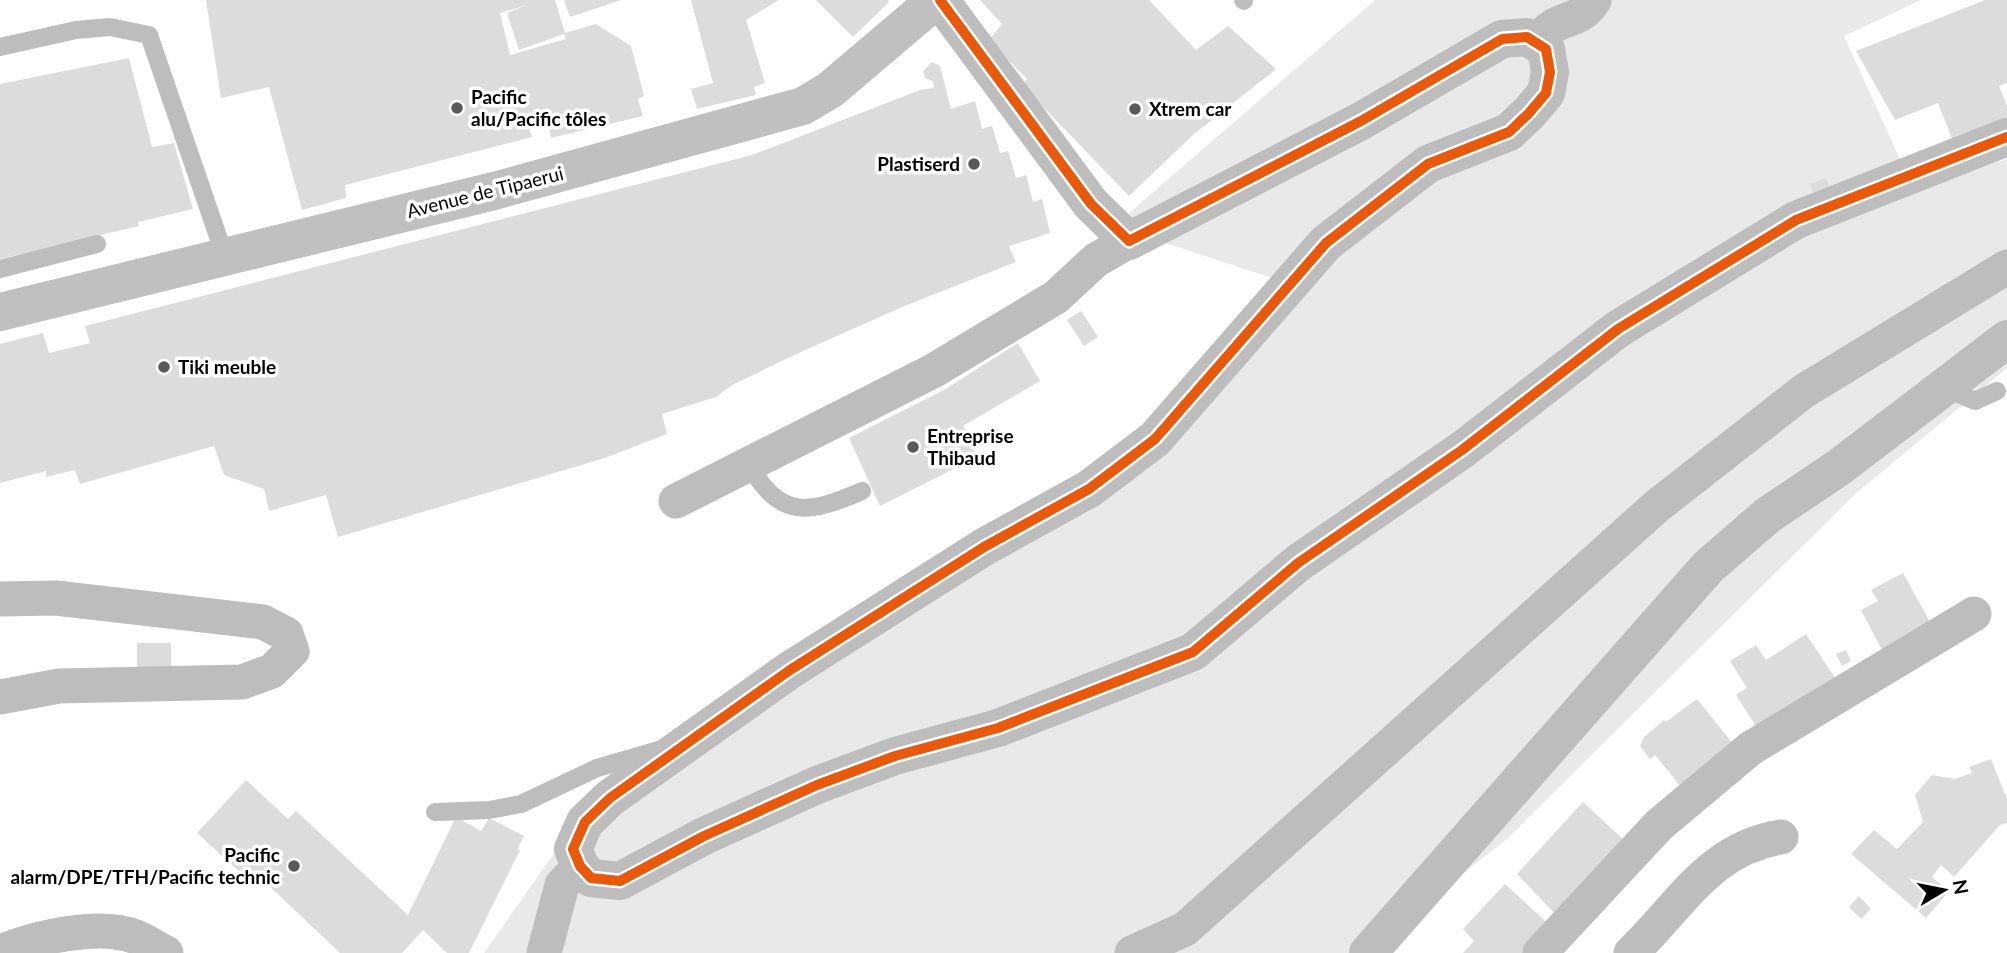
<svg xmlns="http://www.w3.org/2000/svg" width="2007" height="953" font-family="Lato,sans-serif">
<rect width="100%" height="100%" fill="#fff"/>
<path fill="#e9e9e9" d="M1375,0H1921L1844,36L1913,188L2007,159V368L1854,495L1507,839L1361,953H484L595,795L1080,484L1299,287L1114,226Z"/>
<path fill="#dcdcdc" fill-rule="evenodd" d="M206,0H555L565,33L596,24L631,46L644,96L638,99L643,116L551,138L548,124L529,127L532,137L345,185L346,198L302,210L269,87L221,98ZM527,5L507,13L519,50L564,34L566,39L510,55L500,13Z
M564,0H621L570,17Z
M691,0H779L746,20L765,83L754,87L756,95L697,109L691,89L713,83Z
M816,0H888L889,2L853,37Z
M980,0H1149L1196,50L1228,26L1276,69L1194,134L1129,196L1022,85L1027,79L989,40L1002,24Z
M1985,0H2007V83L1999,86L2007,106V126L1955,146L1938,103L1895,120L1856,51Z
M129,58L152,147L174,143L193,209L138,222L139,226L0,259V84Z
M932,62L940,66L951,109L975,101L982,129L992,126L1000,153L1008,151L1016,178L1026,175L1033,202L1042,199L1050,233L1009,246L1016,262L907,305L803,351L734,384L716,397L662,414L667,434L605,458L338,537L326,495L269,511L264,489L224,475L214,446L80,484L75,470L46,477V471L0,483V344L43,333L49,353L90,343L85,326L752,155L920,90L934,88L933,81L925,78L923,71Z
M1826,178L1829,186L1814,193L1810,184Z
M1081,311L1098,337L1084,346L1067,320Z
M1018,343L1040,381L963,426L977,457L880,506L849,438L944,390Z
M1903,573L1934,629L1885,656L1861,610L1878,601L1871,590Z
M1806,634L1839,684L1760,733L1736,695L1747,688L1730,661L1756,645L1766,660Z
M137,643H171V673H137Z
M1846,650L1851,661L1842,666L1836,654Z
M1697,699L1734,745L1681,787L1655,755L1650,759L1640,746L1644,737L1664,720L1666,722Z
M1991,759L2007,799V823L2000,825L1954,877L1941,865L1932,877L1949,891L1926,918L1851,854L1874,830L1897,849L1923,822L1915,795L1932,775L1955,779L1972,773L1969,767Z
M246,780L288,819L296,811L408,915L456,817L481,831L489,818L524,836L517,850H520L469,953H447L423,930L402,953H340L264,881L257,888L197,833Z
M1583,802L1625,841L1556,915L1517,874Z
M1505,884L1553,928L1530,953H1463L1474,941L1463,929Z
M1859,896L1871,909L1861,919L1849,907Z"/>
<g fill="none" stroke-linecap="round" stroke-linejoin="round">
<path stroke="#bdbdbd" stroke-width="18" d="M1243,0L1244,1
M0,47L76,30L110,27L149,35L225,257
M0,269L97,244
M1941,386L1975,401L1997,391
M748,463C780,519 807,515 862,491
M435,812L489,810L521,804L597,768L659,750"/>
<path stroke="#bdbdbd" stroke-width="35" d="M1538,42C1557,12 1578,27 1594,0
M676,501L933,371L1056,297L1096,260L1129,241
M0,599L56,598L263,622L286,634L292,651L272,671L242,682L59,686L0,697
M0,952C36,938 98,922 136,937C146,941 156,948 166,953
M544,953L562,885L580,866
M1132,953L1185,929L1657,506L1804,391L2007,267
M1540,953L1659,825L1751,748L1974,614
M1631,953C1680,907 1709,848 1781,837"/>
<path stroke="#bdbdbd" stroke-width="38" d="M940,0L1091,204L1129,241L1361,121L1502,39L1527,37L1546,49L1550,72L1546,93L1529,113L1509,132L1428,164L1326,243L1155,439L1089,489L984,547L790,670L610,798L585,822L573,849L580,866L591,878L620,881L704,836L817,785L895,756L998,728L1193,652L1298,563L1462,450L1618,329L1796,220L2007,137
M1368,953L1708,567L1768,515L1838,468L2007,339"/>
<path stroke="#c0c0c0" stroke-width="38" d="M0,312L494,191L803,106L830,90L936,0"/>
<g stroke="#fff" stroke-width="15">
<path id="cycleway" d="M940,0L1091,204L1129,241L1361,121L1502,39L1527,37L1546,49L1550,72L1546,93L1529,113L1509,132L1428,164L1326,243L1155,439L1089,489L984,547L790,670L610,798L585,822L573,849L580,866L591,878L620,881L704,836L817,785L895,756L998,728L1193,652L1298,563L1462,450L1618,329L1796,220L2007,137"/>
</g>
<use href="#cycleway" stroke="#e8590c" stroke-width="10"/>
</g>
<g fill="#595959" stroke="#fff" stroke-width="2.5">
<circle cx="457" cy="108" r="7"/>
<circle cx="1135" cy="109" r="7"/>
<circle cx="974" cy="164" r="7"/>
<circle cx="164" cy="367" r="7"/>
<circle cx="913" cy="447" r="7"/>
<circle cx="294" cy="866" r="7"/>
</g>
<g text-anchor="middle" stroke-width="7" stroke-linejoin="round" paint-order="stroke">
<g font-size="19" font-weight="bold" fill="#000" stroke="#fff" text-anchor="start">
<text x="471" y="104">Pacific<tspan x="471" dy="22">alu/Pacific tôles</tspan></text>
<text x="1149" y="116">Xtrem car</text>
<text x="960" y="171" text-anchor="end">Plastiserd</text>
<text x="178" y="374">Tiki meuble</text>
<text x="927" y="443">Entreprise<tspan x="927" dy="22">Thibaud</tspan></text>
<text x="280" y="862" text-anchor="end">Pacific<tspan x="280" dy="22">alarm/DPE/TFH/Pacific technic</tspan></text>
</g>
<g font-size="19" fill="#000" stroke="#fff">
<text transform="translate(485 192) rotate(-14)" y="7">Avenue de Tipaerui</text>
</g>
</g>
<g transform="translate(1944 890) rotate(80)" stroke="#ffffff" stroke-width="5" paint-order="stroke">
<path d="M0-5L12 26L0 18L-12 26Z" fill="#000000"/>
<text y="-10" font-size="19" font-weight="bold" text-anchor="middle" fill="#000000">N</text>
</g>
</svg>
